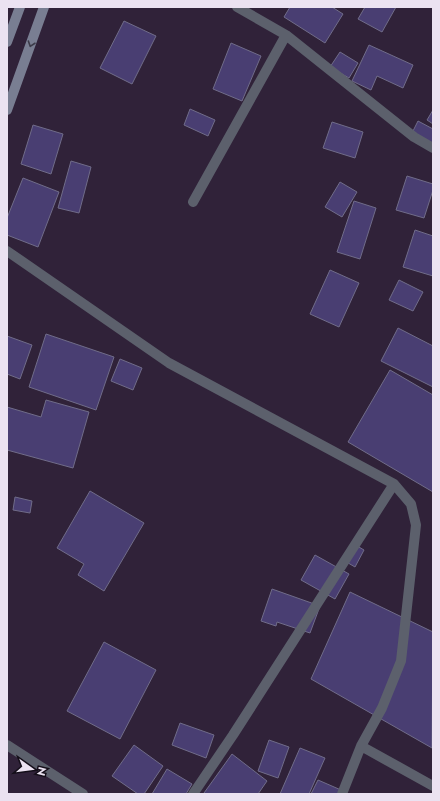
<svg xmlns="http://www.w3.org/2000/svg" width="440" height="801" font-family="Jost,sans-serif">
<rect width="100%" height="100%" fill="#302239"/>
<path fill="#493e72" stroke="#706c89" d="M290,7H332L343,14L325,43L284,17Z
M365,7H396L382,32L358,19Z
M124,21L156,36L132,84L100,68Z
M231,43L261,56L242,101L213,89Z
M369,45L413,65L403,88L377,76L371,90L352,81Z
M340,52L358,63L349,78L330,67Z
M190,109L215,120L208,136L184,125Z
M433,110V124L427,120Z
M418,121L433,129V141L431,145L411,135Z
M332,122L363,132L355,158L323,148Z
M33,125L63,134L51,174L21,164Z
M71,161L91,167L79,213L58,208Z
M407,176L433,184V190L424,218L396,210Z
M23,178L59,192L38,247L7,235V218Z
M340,182L357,192L342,217L325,207Z
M354,201L376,208L360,259L337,252Z
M415,230L433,236V276L403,267Z
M330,270L359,283L339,327L310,314Z
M399,280L423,292L413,311L389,300Z
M398,328L433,346V387L381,361Z
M46,334L114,357L96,410L29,387Z
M7,336L32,345L20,379L7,374Z
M120,359L142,368L133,390L111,381Z
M390,370L433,395V492L348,442Z
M46,400L89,412L73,468L7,450V407L41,417Z
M90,491L144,523L104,591L78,575L84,564L57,548Z
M15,497L32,501L30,513L13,510Z
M352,543L364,550L355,567L343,560Z
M315,555L349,574L335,599L301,580Z
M272,589L320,606L310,633L277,622L276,626L261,621Z
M350,592L433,632L432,748L311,679Z
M104,642L156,670L120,739L67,711Z
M180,723L214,735L206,758L172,745Z
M269,740L289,747L278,778L258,771Z
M134,745L163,766L144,794H138L112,776Z
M300,748L325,758L309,794H280Z
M232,754L267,781L258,794H206L204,793Z
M167,769L192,784L186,794H152Z
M318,780L341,790L339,794H311Z"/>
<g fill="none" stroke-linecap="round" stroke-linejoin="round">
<path stroke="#5c606c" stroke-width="10" d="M237,7L286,35L414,137L433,148
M193,202L286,35
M7,251L169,363L394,484L411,504L416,525L401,661L382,708L361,746L342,794
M7,745L83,794
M361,746L433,786
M193,794L233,735L394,484"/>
<path stroke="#797e92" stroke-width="10" d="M7,42L20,7
M7,110L44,7"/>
</g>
<defs><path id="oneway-chevron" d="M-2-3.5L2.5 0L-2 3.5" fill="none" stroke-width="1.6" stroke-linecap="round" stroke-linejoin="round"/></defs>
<use stroke="#3c3b49" href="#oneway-chevron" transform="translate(31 44) rotate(109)"/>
<rect width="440" height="801" fill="none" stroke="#ebe2f1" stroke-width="16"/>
<g transform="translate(32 769) rotate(104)" stroke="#140e19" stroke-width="3" paint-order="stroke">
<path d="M0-3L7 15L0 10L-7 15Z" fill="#ebe2f1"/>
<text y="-6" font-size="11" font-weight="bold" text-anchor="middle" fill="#ebe2f1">N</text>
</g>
</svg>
